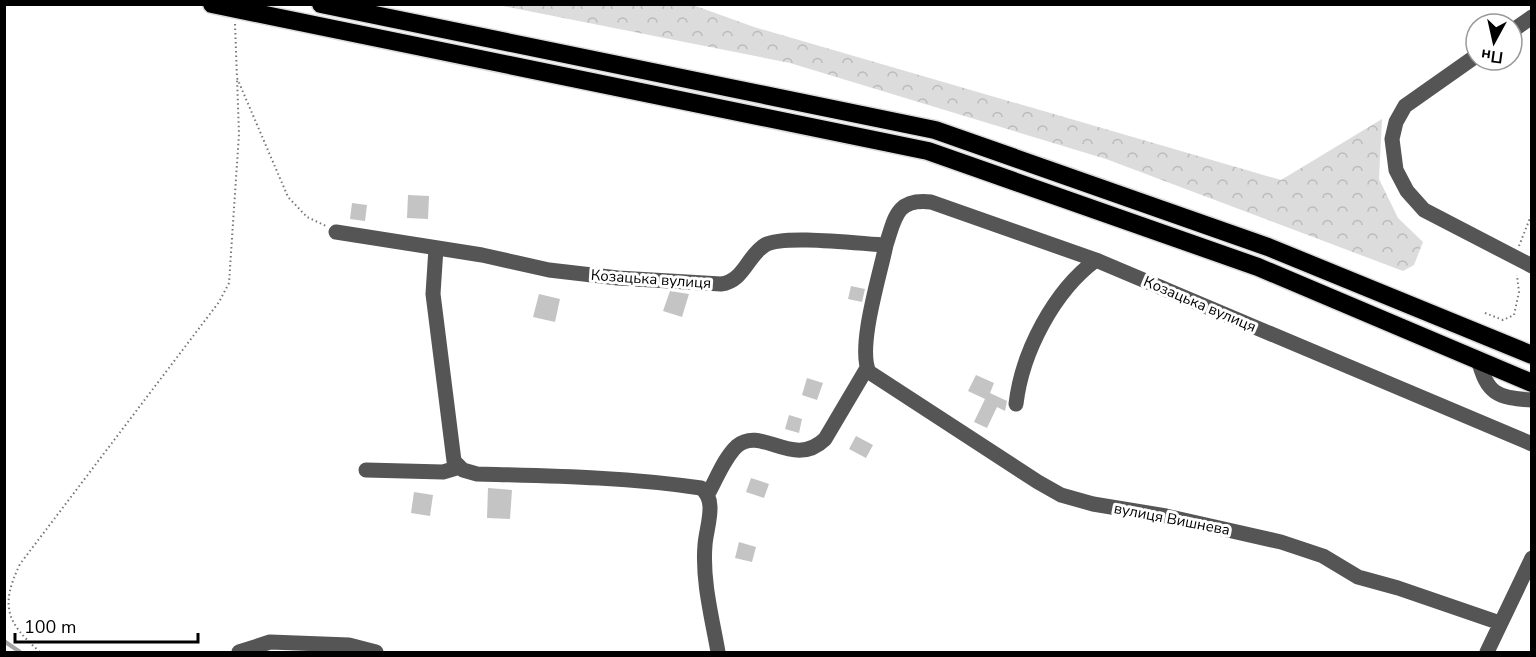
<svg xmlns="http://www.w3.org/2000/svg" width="1536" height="657" font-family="'Nunito Sans',sans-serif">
<defs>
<pattern id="forest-crowns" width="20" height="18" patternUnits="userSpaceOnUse" patternTransform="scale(1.5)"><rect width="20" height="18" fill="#dcdcdc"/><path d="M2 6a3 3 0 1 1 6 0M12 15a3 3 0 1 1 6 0" fill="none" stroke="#bbb"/></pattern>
</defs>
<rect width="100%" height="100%" fill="#fff"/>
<path fill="url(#forest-crowns)" d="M498,5H693L754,27L1281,180L1382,119L1379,179L1398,218L1423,242L1414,265L1403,271L1106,159L790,63Z"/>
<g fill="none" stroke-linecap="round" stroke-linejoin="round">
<path stroke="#a3a3a3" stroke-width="4" d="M4,6L5,4
M4,641L20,652"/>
</g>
<path fill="#c4c4c4" d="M408,195L429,196L428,219L407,218Z
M352,203L367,205L365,221L350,219Z
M851,286L865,289L862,302L848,299Z
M670,291L689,294L682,317L663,311Z
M539,294L560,299L555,322L533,317Z
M976,375L994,383L990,393L1007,401L1005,411L997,407L987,428L974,422L985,399L968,391Z
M807,378L823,383L817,400L802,395Z
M789,415L802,419L799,433L785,429Z
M856,436L873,445L866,458L849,449Z
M751,478L769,484L764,498L746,492Z
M488,488L512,490L510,519L487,518Z
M414,492L433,495L430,516L411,513Z
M739,542L756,547L752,562L735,558Z"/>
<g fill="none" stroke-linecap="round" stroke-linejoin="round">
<g stroke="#dbdbdb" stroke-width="21">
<path id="highway" d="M212,4L928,151L1258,267L1532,383
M321,4L935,130L1268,247L1532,355"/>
</g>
<path stroke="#777" stroke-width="2" stroke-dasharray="1.5 3" stroke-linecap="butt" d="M235,24L237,78
M1519,246L1532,213
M1485,313L1503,320L1514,315L1519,292L1517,275
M40,652C6,622 0,606 20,564L219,302L229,283L239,134L237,78L288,197L307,217L326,226"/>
<path stroke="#555" stroke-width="15" d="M1512,31L1532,17
M1476,56L1405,106L1396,122L1392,139L1396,170L1407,191L1424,210L1532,266
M336,232L482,255L549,270L618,278L721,284C744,281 747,256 765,245C783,234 862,244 886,245C895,218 896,198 931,202L1096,260L1532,444
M886,245C880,275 857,347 869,372L1038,482L1061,495L1093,504L1166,516L1281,542L1323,556L1358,577L1398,588L1500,623
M436,248L433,294L454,461L463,470L477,474C553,476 626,477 701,488C718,500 706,528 705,545C702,580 712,618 718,652
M1478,359C1487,394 1497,398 1532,400
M1016,404C1022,352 1054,291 1096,260
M366,470L443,472L460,467
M708,494C716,480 724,458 737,446C762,425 793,470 825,439L867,368
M239,652L270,642L349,645L376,652
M1487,652L1532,558"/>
<use href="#highway" stroke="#000" stroke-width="18"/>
</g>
<g text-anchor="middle" stroke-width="6" stroke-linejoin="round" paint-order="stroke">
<g font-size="15" fill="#000" stroke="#fff">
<text transform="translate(651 279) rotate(4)" y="5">Козацька вулиця</text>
<text transform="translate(1200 304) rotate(23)" y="5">Козацька вулиця</text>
<text transform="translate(1172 519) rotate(11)" y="5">вулиця Вишнева</text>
</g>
</g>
<rect width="1536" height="657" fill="none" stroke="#000000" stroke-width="12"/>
<g transform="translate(1494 42) rotate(188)"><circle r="28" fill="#ffffff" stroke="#999999" stroke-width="1.5"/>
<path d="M0-4.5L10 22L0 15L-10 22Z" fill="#000000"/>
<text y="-9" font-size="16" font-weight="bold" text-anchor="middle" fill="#000000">Пн</text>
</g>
<path d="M15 633v9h183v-9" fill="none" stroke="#000000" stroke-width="3"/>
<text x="24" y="633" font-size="18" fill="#000000" stroke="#ffffff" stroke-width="4.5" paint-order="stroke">100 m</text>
</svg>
